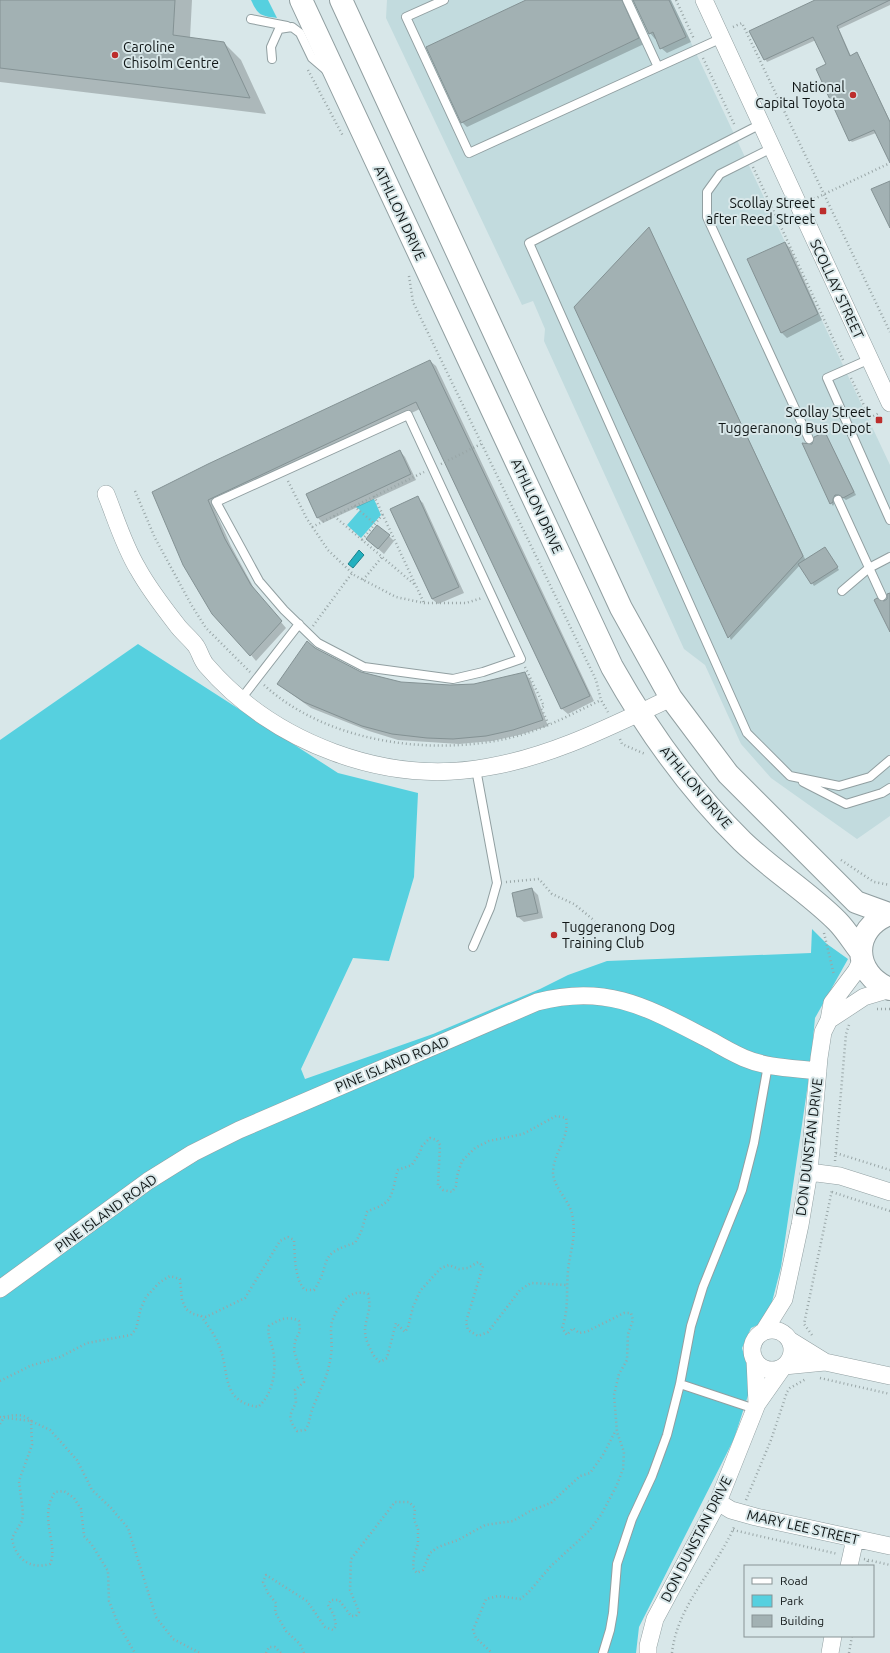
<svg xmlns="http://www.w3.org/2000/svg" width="890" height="1653" font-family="Ubuntu,sans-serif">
<rect width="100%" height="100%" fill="#d8e7e9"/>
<path fill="#c2dbde" d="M387,0H671L890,465V816L857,839L771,778L741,744L705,665L684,649L544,341L545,329L533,301L522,305L386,18Z"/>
<path fill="#56d0df" d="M251,0H268L277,18C260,16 258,15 251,0Z
M374,499L381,515L361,538L347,525L360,510L356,507Z
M138,644L338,773L418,793L414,877L389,961L353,958L301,1069L305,1079L433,1034L540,989L568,975L607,961L811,953L812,929L827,944L848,959L815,1018L810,1070L781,1267L772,1302L762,1323L751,1328L742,1348L752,1383L734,1439L639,1627L636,1653H0V740Z"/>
<path fill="#23b0bf" stroke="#1d828c" d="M359,550L364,555L353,568L348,564Z"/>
<path fill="#0003" d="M0,0H192L190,38L224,43L241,60L266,114L0,82Z
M529,0H631L644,44L467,127L462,122Z
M631,0H671L691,42L667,53L661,48L657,38L655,39L650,33L635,1Z
M817,0H890V5L839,29L851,56L857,53L859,56L890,121V156L876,133L852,142L850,140L827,65L816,40L767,62L751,31Z
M649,228L806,561L827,551L839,570L814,586L800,565L731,640L575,307Z
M785,243L790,248L822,320L787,338L781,332Z
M430,361L436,366L594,701L568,714L562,709L420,409L213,506L231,546L256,592L286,628L256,661L251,655L153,493Z
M825,433L856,495L846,500L842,497H838L833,506L831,503L812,445Z
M400,451L405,457L416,480L323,523L318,518Z
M417,497L423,503L464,593L438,604L432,599Z
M389,536L394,541L384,554L367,539Z
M315,649L361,673L401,683L450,686L474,685L524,673L530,679L548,726L519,735L492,741L459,744L398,740L369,731L311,708L278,684Z
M532,889L538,895L543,918L524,922L518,917Z"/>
<path fill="#a2b1b3" stroke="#849294" d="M0,0H175L173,35L224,42L250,98L0,68Z
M526,0H622L639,38L461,123L426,47Z
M633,0H669L686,37L660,49L653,32L649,34Z
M815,0H890L837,26L850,56L857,52L890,122V163L874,130L849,141L816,69L826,64L813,37L764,60L749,31Z
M890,181V228L871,189Z
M649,227L803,556L728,638L574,307Z
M785,242L818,314L781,333L747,259Z
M430,360L590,696L561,709L416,402L208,500L225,539L251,585L282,621L250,656L212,614L183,565L152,492L208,464Z
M825,432L854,492L843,498L839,495H835L833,499V502L830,504L802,443L812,444L814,437Z
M400,450L411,474L317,518L306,494Z
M418,496L459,587L432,599L390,509Z
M377,525L390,535L378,549L366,539Z
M825,547L838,567L811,584L798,564Z
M890,593V632L874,600L877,598L884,601L887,599V594Z
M307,641L315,648L361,672L401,682L450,685L474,684L525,672L543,720L513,730L486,736L453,739L427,738L392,734L362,726L304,702L277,684Z
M532,888L538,913L517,917L512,893Z"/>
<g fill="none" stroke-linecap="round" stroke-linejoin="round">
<g stroke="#919fa1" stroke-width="10">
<path id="service" d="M444,0L406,17L469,153L658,67L627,0
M251,19L287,26
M272,59L271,47L279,29L292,27L300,33L312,58L326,70
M658,67L722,38
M761,124L529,243L747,733L790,776L839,786L870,777L890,760
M772,148L720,174L707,192V217L809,439
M870,359L827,378L890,520
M408,415L521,659L483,672L453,679L364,667L318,643L284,610L259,581L216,502Z
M838,500L882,596
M842,591L869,568L890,557
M241,699L299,624
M803,782L846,804L882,793L890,788
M473,947L490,908L497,883L476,769
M680,1384L755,1409
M603,1653L610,1630L613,1613L617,1564L632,1519L652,1476L667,1435L680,1384L691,1326L703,1287L742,1190L754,1143L768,1065"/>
</g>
<g stroke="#919fa1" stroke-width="18">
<path id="minor" d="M704,0L890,403
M106,494C116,519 124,546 138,569C149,589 163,607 177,625C182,632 190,638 196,646C200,652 201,659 206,665C273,743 386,786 488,767C553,756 611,726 671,698
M829,1020L864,997L890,989
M809,1172L840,1176L890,1192
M0,1289L148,1181L193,1153L239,1130L537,1002C609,983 650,1009 712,1041C722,1047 733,1053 744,1058C767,1068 793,1068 818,1071
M752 1350a20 20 0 1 1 40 0a20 20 0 1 1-40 0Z
M764,1331L784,1299L800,1225L809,1172L819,1058L823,1032L829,1020L832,1003L856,971L862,959
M791,1341L825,1362L890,1376
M755,1360L757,1404
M784,1366L825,1362
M718,1502L731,1510L756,1517L890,1546
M849,1566L855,1539
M648,1653V1646L655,1619L718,1502L757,1404L783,1367
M830,1653L833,1636"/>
</g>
<g stroke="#919fa1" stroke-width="24">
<path id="primary" d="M301,0L612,667C648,731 689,789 742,841C772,870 808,892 837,921C846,930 853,942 861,952
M341,0L621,608L671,698L728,774L856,902L889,914
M890,914C851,928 852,974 890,989"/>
</g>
<path stroke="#99a6a7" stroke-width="2.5" stroke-dasharray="1 3" stroke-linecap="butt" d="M676,0L694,39
M733,27L742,23L890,332
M703,58L735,126
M308,70L343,136
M753,167L843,360
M814,199L890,163
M409,276L413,302L596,680L601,700L608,712
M851,378L870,418L879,413
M441,464L481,444
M288,481L307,519L328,550L354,575L396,597L424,603H466L482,598
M135,491L155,538L192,606L206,628L250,672
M374,496L424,603
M354,506L375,524
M334,516L414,584
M312,527L424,472
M362,540L383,514
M363,580L382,557
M313,626L352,573
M525,667L544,706L541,708L549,725
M264,685C325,741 426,756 505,739C539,732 570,715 601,700
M620,739L622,744L645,754
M841,860L874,882L890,885
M506,882L539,879L552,894L574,904L595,921
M824,933L834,975
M877,1009H890
M836,1153L890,1170
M835,1161L846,1034L849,1025
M832,1192L890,1211
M201,1316C208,1326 216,1336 220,1348C230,1375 221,1401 258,1407C273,1394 277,1370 273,1350C271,1341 267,1336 269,1326C278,1320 288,1315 299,1321L300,1331L295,1341L294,1351L304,1382L295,1390L296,1403C289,1415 288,1419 297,1431L305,1430C310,1424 309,1420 311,1413C317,1395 327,1380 330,1361C336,1333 322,1328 344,1301C351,1293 358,1291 368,1294C374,1316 358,1324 369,1346C372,1353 374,1357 380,1362L387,1358L396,1323L405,1332L408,1327L413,1307L420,1291L441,1268L449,1265L459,1269L468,1268L478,1262L483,1266L466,1322L468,1330L478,1336L488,1332L520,1290L531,1283L567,1285
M812,1335L804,1324L832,1190
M820,1378L890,1394
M0,1381L30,1366L60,1357L87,1343L131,1335L136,1329L141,1308L146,1297L160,1282L170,1276L180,1279L182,1300L186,1309L193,1314L206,1317L245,1298L280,1241L288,1237L294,1240C295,1256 294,1278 305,1290H314C333,1262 315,1255 355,1243L361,1232L367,1212C372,1209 380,1207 385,1203C394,1197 394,1180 398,1170L412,1165L420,1152L422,1146L430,1138L437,1140L440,1145L438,1185L443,1190L452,1192L456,1186L457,1176L462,1161L475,1148L489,1141L523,1134L556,1116L566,1118C570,1138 553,1153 553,1173C554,1188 569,1200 572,1214C577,1237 570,1250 568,1271C566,1291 569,1310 562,1328L567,1335L573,1328L579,1333L586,1332L624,1313H631L633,1320L628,1334L627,1360L619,1374L614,1395L617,1432L624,1452L623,1469L617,1485L601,1515L589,1531L551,1566L528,1593L520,1599L498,1596L486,1599L473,1630L476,1638L492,1653
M0,1417L31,1421L50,1430L77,1460L92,1490L111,1508L128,1528L156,1617L173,1639L200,1653
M0,1424L4,1417C13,1415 25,1413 31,1421L32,1445L19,1481L23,1513L22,1521L12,1538C15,1558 29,1570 50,1564C59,1545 38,1517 55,1492L64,1491L74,1498L81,1509L84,1536L92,1545L108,1571L109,1601L119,1626L135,1653
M746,1500L771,1440L787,1392L790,1388L806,1379
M733,1530L838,1554
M864,1559L890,1565
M867,1566L868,1560
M266,1653L269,1647H275L281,1653
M304,1653L300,1644L286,1631L275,1612L276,1603L268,1593L263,1582L266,1575L307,1601L325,1627L333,1630L336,1626L334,1615L328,1605L331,1600H339L351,1616H356L359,1612L350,1590L351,1559L395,1502H409L415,1508L414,1520L418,1529V1544L414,1556L413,1568L417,1573L423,1570L430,1553L438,1547L458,1540L485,1525L513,1521L532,1510L551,1503L580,1476L590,1473L603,1455L616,1430
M672,1653C677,1605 717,1568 735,1525
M849,1653L852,1636"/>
<use href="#service" stroke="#fff" stroke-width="8"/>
<use href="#minor" stroke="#fff" stroke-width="17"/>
<use href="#primary" stroke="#fff" stroke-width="22"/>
</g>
<g fill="#bc2d2c" stroke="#d8e7e9" stroke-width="1.5">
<circle cx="115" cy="55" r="4"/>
<circle cx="853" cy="95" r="4"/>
<rect x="819" y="207" width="8" height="8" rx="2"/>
<rect x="875" y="416" width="8" height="8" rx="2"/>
<circle cx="554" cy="935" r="4"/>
</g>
<g text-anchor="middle" stroke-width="4" stroke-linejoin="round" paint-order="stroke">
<g font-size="14" fill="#101616" stroke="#d8e7e9" text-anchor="end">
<text x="123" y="52" text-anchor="start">Caroline<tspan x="123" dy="16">Chisolm Centre</tspan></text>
<text x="845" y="92">National<tspan x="845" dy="16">Capital Toyota</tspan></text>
<text x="815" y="208">Scollay Street<tspan x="815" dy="16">after Reed Street</tspan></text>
<text x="871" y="417">Scollay Street<tspan x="871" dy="16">Tuggeranong Bus Depot</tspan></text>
<text x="562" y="932" text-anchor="start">Tuggeranong Dog<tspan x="562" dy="16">Training Club</tspan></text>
</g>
<g font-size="14" fill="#101616" stroke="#d8e7e9">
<text transform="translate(400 213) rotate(65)" y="5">ATHLLON DRIVE</text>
<text transform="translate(837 289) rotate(65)" y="5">SCOLLAY STREET</text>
<text transform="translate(537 506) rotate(65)" y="5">ATHLLON DRIVE</text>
<text transform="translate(696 787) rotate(50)" y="5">ATHLLON DRIVE</text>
<text transform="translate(392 1064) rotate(-23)" y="5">PINE ISLAND ROAD</text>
<text transform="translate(809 1147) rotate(-83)" y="5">DON DUNSTAN DRIVE</text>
<text transform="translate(106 1213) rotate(-36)" y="5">PINE ISLAND ROAD</text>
<text transform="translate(803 1527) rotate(13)" y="5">MARY LEE STREET</text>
<text transform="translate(696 1539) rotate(-63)" y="5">DON DUNSTAN DRIVE</text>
</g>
</g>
<rect x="744" y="1565" width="130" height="72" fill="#d8e7e9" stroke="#889395"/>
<rect x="752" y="1578" width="20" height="6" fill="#ffffff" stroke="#889395"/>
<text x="780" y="1585" font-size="12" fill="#101616">Road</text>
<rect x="752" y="1595" width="20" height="12" fill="#56d0df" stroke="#889395"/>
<text x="780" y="1605" font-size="12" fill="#101616">Park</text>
<rect x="752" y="1615" width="20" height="12" fill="#a2b1b3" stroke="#889395"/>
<text x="780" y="1625" font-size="12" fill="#101616">Building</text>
</svg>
